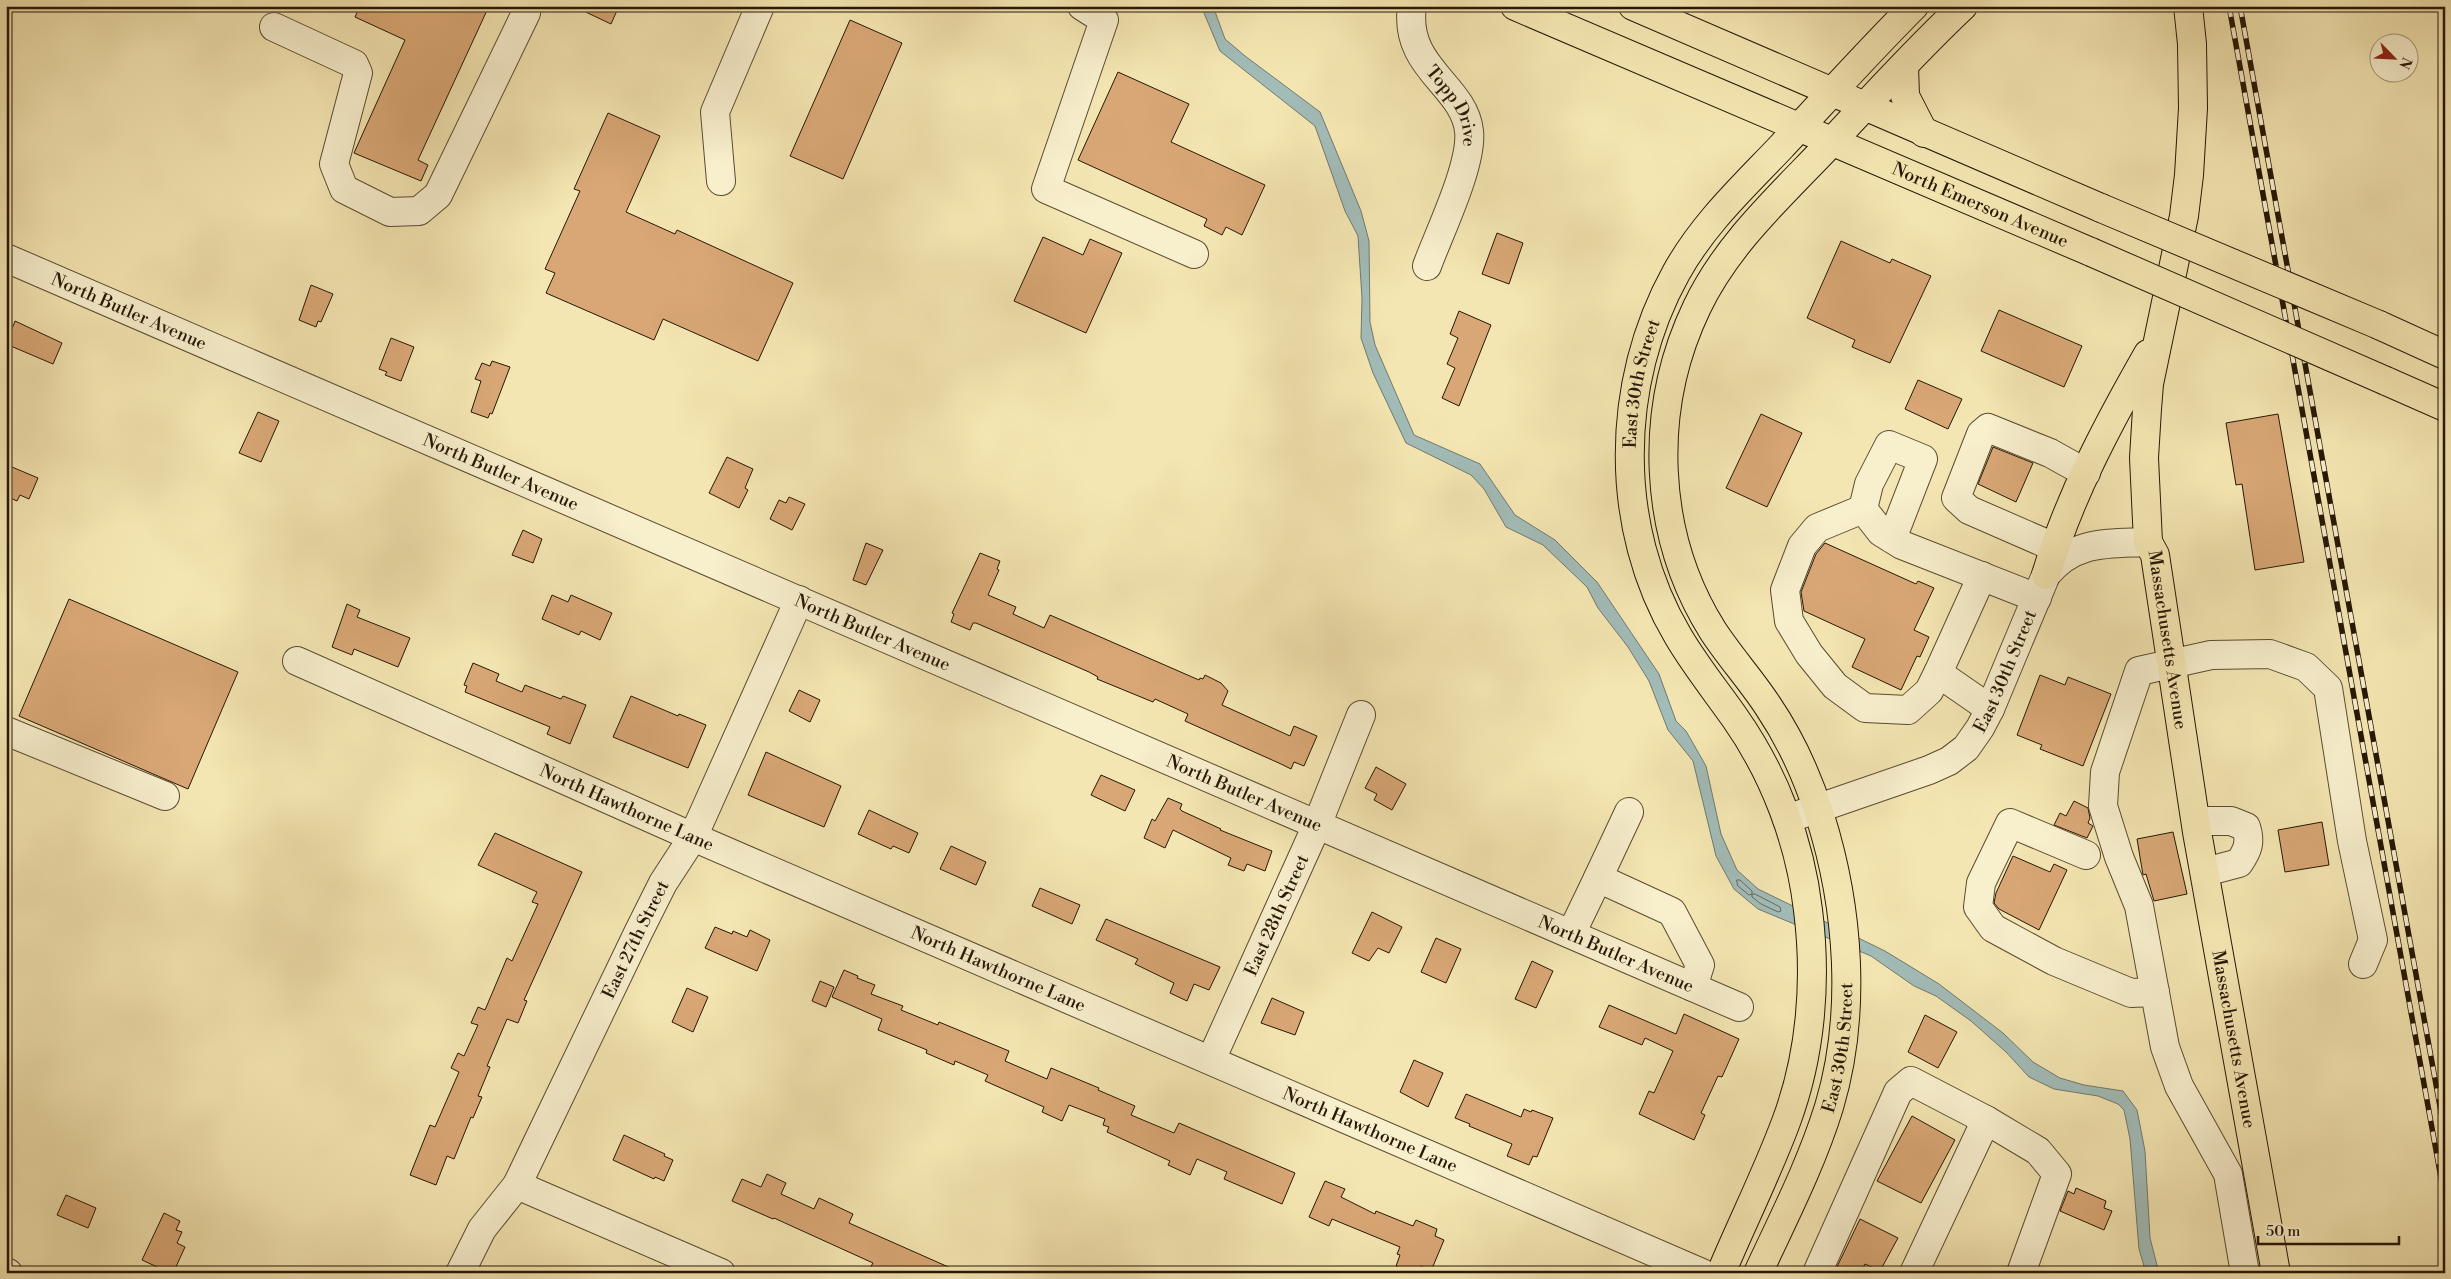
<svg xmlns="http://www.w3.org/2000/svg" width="2451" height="1279" font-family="'Libre Bodoni',serif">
<rect width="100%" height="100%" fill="#f4e6b2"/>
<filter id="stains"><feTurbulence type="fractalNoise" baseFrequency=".004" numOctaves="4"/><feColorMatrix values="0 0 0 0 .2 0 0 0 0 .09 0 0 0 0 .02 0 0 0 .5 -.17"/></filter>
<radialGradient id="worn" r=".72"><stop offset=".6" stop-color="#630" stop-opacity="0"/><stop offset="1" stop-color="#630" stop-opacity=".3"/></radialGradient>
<path fill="#a2bcb8" stroke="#707a70" d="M1201,6H1213L1225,39L1245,56L1320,112L1361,211L1369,241L1370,322L1375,345L1414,435L1480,464L1515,515L1555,540L1597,582L1659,674L1676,721L1686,731L1706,766L1721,834L1737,870L1758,889L1885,951L1939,984L2003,1033L2033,1062L2060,1078L2084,1085L2123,1091L2137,1110L2145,1151L2150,1238L2159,1273H2146L2139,1249L2130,1139L2124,1110L2118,1104L2098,1096L2054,1089L2029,1077L2006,1052L1971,1021L1936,996L1914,986L1871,956L1758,909L1734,889L1716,856L1693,761L1668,730L1649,681L1628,647L1598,608L1587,587L1543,545L1506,527L1484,489L1471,475L1406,443L1373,373L1361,338L1362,298L1358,236L1345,211L1315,126L1220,51Z"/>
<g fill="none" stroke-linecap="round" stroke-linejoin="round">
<path stroke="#646a5e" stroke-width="1" d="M1737,880H1740L1752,891V894H1755L1780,907L1781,911L1778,912L1761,904L1752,897V894L1749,895L1738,886Z"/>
</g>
<path fill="#d9a776" stroke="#261705" d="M360,6H489L418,160L428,165L421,181L354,153L405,40L355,17Z
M573,6H619L611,24Z
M850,20L902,43L843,179L790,156Z
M1118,72L1189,104L1171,142L1265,185L1242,235L1226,227L1222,235L1204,226L1207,219L1078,160Z
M608,113L660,136L626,212L675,234L677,230L793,283L758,361L663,319L654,340L546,293L555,273L545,269L580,191L574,189Z
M1497,233L1523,243L1509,284L1482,274Z
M1043,237L1083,255L1090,239L1122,253L1086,333L1014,301Z
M1841,241L1890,263L1892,259L1931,276L1890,363L1852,347L1855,340L1807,318Z
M311,285L333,294L321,322L318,321L316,327L299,320Z
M1999,310L2082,346L2064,387L1981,351Z
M1459,311L1491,325L1459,406L1442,398L1455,368L1447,364L1458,338L1450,334Z
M15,321L62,343L53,364L6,344Z
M391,338L414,347L401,381L385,375L387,372L379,369Z
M492,361L510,367L492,414L490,413L488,418L471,412L481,381L475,379L482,363L490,366Z
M1918,380L1962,399L1948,429L1905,409Z
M258,412L279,421L261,462L239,453Z
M1761,414L1802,433L1767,507L1726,488Z
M2278,414L2304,562L2255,570L2242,484L2236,485L2226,423Z
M1993,447L2033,463L2016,502L1978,484Z
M727,457L753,469L745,488L748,490L739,508L709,493Z
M12,467L38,478L29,499L20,495L17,501L6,496V481Z
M789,497L805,504L792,530L770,519L779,500L786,503Z
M523,530L542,539L533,563L512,555Z
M866,543L883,550L866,585L853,580Z
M1825,543L1916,584L1918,581L1934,588L1914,630L1929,637L1920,657L1917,656L1901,690L1852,667L1865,639L1804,611L1801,592L1816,554Z
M980,553L1000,561L997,569L999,570L988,595L1016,607L1013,614L1044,628L1050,615L1199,680L1200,678L1203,679L1205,675L1221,683L1228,691L1222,705L1290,736L1294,726L1317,736L1304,766L1294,762L1291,769L1281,764L1185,721L1188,714L1155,699L1153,702L1097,679L1098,677L1089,672L976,623H973L970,630L951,622L954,614L952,613Z
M552,595L568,602L571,595L612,613L600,640L581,631L579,635L542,619Z
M69,599L238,672L188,789L19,716Z
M347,604L360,610L357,617L410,638L398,667L354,649L352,655L332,647Z
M473,663L499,674L496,681L522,692L525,685L561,699L563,696L586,705L570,744L547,734L550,727L465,692L467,686L464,685Z
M2040,675L2065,685L2068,677L2111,694L2083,766L2040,749L2042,745L2017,735Z
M799,690L820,700L810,722L789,711Z
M631,696L678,716L679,714L706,725L688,768L613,737Z
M766,752L841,786L824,827L748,795Z
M1376,767L1406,784L1392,810L1374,800L1377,794L1365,788Z
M1101,775L1135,790L1125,811L1091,795Z
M1168,798L1182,804L1180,809L1182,811L1221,829L1220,830L1272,851L1265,871L1247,864L1244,871L1228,865L1231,858L1173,830L1165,848L1144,838L1152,819L1155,821Z
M2074,801L2088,808L2090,818L2088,823L2093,826L2087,838L2054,825L2060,813L2066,816Z
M869,810L918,833L909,853L893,846L891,849L858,834Z
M2322,822L2329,865L2285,872L2278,830Z
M2173,832L2187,894L2154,901L2146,874L2143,875L2137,839Z
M495,833L582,872L524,1000L527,1001L518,1023L507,1019L487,1066L490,1067L478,1096L482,1097L473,1118L471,1117L454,1159L447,1156L436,1185L410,1175L430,1125L435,1127L459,1072L451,1068L458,1053L464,1056L478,1025L471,1023L478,1007L485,1010L507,958L512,961L538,904L532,902L537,892L478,865Z
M951,846L986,862L976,885L940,869Z
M2013,856L2050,872L2054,864L2067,870L2039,930L1999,909L1994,903L1996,893Z
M1040,888L1080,905L1072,924L1032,906Z
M1372,912L1402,927L1389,953L1378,948L1369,961L1352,953Z
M1106,919L1220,967L1209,990L1194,984L1187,1001L1170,993L1174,983L1135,964L1138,959L1096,940Z
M715,927L732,934L733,931L747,937L750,930L770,940L757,971L705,948Z
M1436,938L1461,949L1446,983L1421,972Z
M1532,961L1553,971L1536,1008L1515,999Z
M844,970L858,976L857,978L875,985L871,994L903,1006L901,1010L938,1025L939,1022L1009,1051L1005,1061L1047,1079L1051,1068L1099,1088L1098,1090L1135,1106L1131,1115L1174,1133L1179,1123L1295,1173L1282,1204L1224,1179L1227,1172L1197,1159L1190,1175L1168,1165L1170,1161L1107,1132L1109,1127L1103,1125L1105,1119L1069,1105L1062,1121L1042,1112L1044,1107L985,1081L988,1075L955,1061L954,1065L926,1053L927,1050L878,1030L882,1019L832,997Z
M820,981L834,987L826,1007L812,1001Z
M687,988L708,997L693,1032L672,1022Z
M1272,998L1304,1012L1295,1035L1261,1023Z
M1609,1005L1676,1034L1684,1014L1739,1039L1722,1077L1718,1076L1701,1113L1705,1115L1694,1140L1639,1114L1649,1091L1654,1093L1673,1051L1645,1038L1642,1045L1599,1027Z
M1925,1015L1957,1032L1938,1068L1908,1052Z
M1414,1060L1443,1073L1428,1107L1400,1092Z
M1466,1094L1521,1117L1524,1109L1531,1112L1532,1110L1553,1118L1537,1157L1533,1156L1529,1165L1507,1156L1512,1144L1469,1126L1470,1124L1455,1118Z
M1912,1116L1955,1140L1921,1203L1877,1181Z
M624,1135L665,1154L664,1156L673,1160L664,1181L655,1177L654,1179L613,1160Z
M767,1174L786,1183L781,1194L814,1209L819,1198L853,1214L849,1223L962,1273H881L870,1268L873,1263L774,1218L773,1219L732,1201L742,1179L761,1187Z
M1325,1181L1345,1189L1341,1197L1375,1214L1376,1211L1413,1226L1416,1220L1437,1229L1435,1236L1444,1240L1431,1271L1421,1266L1418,1273H1411L1396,1266L1400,1255L1397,1254L1400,1247L1332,1219L1329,1226L1309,1217Z
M2076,1188L2106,1201L2104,1208L2112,1211L2104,1230L2060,1211L2068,1191L2074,1194Z
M66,1195L96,1208L88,1228L57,1215Z
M164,1213L180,1221L176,1230L182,1232L177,1243L185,1247L175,1269L170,1267L168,1272L142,1260Z
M1860,1219L1898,1238L1880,1271L1865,1264L1861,1273H1834Z"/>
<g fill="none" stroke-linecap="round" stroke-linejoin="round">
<g stroke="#5a4b30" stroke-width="30">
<g id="minor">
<path d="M1082,6L1104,20L1046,189L1194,254"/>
<path id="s1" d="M1412,6C1403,68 1464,85 1469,131C1473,164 1439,233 1427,266"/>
<path d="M274,27L354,64L358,73L334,164L344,189L390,212L419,211L438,195L526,13L527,6"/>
<path d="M721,181L715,112L760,6"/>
<path id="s2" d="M6,258L1739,1007"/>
<path d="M1863,509L1817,528L1802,546L1785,590L1789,621L1809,654L1835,686L1865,708L1908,710L1929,691L1938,673"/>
<path d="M1892,539L1923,459L1889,445L1869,484L1863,509L1881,532L1902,545L2037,598"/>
<path d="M2054,547L1969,510L1956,498L1981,434L1988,428L2050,453L2086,473"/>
<path d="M1982,576L1938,673L1990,709"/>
<path id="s3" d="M297,661L693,837L1702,1273"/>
<path d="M6,731L165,796"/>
<path id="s4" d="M1787,819L1929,770L1949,761L1966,748L1980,728L1990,709L2046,575C2074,540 2107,544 2148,542"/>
<path d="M2196,821H2231L2246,827C2251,842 2248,850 2239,863L2205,872"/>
<path d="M2086,855L2010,823L1981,883L1978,907L1993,928L2054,961L2131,993L2155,992"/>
<path d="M1598,878L1629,812"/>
<path d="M1571,934L1598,878L1672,912L1700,965L1693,987"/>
<path id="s5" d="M1211,1060L1317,825L1361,715"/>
<path d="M517,1185L721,1273"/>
<path d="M6,1272L8,1273"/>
<path id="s6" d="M460,1273L482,1229L517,1185L638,933L663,883L693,837L799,600"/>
<path d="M1817,1273L1898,1092L1911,1081L1986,1120L2038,1151L2057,1174L2021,1273"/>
<path d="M1914,1273L1986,1120"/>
<path d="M2245,1273L2228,1174L2179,1086L2165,1047L2139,906L2119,857L2103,806L2105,772L2139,671L2211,655L2270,654L2306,667L2328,688L2352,841L2373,940L2363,964"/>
</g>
</g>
<g stroke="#261705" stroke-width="30">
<g id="major">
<path id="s7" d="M1515,6L2091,252"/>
<path d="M1633,6L2101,208"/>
<path id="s8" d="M2188,6L2192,44L2193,108L2189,175L2184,216L2149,384L2147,409L2144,458L2148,542L2155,555L2197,832L2276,1273"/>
<path d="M1904,66L1905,96L1924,133"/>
<path d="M2379,325L2445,355"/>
<path d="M2386,381L2445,407"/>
<path d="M2046,575C2069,497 2108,424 2148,354"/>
<path id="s9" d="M1721,1273C1742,1223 1767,1173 1786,1122C1811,1055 1817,981 1808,910C1800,842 1775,775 1735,718C1716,691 1695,665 1678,636C1613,527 1615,383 1676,273C1703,224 1743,187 1781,147C1825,100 1868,52 1914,6"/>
<path id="s10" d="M1758,1273C1783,1219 1811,1165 1829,1107C1857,1014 1849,908 1820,816C1808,778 1791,740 1768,706C1751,680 1730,657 1713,631C1652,534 1648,409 1697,307C1726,246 1777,199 1823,151C1869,102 1914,52 1963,6"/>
</g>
</g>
<use href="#minor" stroke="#f8efcd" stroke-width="28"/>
<use href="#major" stroke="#f4e6b2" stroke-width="28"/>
<g stroke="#261705" stroke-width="5.5">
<path id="rail" d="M2229,6L2445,1200
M2240,6L2445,1134"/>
</g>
<use href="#rail" stroke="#f8efcd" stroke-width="4" stroke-dasharray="11" stroke-linecap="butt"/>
<g stroke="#261705" stroke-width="30" stroke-linecap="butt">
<path id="major-bridge" d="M2101,208L2379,325
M2091,252L2386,381"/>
</g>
<use href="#major-bridge" stroke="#f4e6b2" stroke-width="28"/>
</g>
<g text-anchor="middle" stroke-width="4" stroke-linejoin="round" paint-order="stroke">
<g font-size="18" fill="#261705" stroke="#f8efcd">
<text dy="6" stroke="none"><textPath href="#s1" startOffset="112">Topp Drive</textPath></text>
<text dy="6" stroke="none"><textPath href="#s7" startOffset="506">North Emerson Avenue</textPath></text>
<text dy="6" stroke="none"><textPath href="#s2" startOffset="134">North Butler Avenue</textPath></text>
<text dy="6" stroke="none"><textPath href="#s9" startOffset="949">East 30th Street</textPath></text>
<text dy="6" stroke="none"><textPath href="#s2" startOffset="539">North Butler Avenue</textPath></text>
<text dy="6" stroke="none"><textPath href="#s2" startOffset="944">North Butler Avenue</textPath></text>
<text dy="6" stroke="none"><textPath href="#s8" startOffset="641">Massachusetts Avenue</textPath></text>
<text dy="6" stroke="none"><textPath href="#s4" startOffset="280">East 30th Street</textPath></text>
<text dy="6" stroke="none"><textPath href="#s2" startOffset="1349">North Butler Avenue</textPath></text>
<text dy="6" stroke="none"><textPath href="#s3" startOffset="361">North Hawthorne Lane</textPath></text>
<text dy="6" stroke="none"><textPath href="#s5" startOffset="159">East 28th Street</textPath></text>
<text dy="6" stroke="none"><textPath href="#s6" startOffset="378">East 27th Street</textPath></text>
<text dy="6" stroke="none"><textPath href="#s2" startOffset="1754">North Butler Avenue</textPath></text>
<text dy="6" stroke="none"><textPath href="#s3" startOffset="766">North Hawthorne Lane</textPath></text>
<text dy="6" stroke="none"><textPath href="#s8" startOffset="1046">Massachusetts Avenue</textPath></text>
<text dy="6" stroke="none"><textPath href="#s10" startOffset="241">East 30th Street</textPath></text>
<text dy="6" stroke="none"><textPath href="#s3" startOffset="1171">North Hawthorne Lane</textPath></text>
</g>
</g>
<rect width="2451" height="1279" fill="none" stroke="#f4e6b2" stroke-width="25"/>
<rect x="8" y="8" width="2436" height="1264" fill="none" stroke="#261705" stroke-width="2.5"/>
<rect x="12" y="12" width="2426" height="1254" fill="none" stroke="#261705"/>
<g transform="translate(2394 58) rotate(114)"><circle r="24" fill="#f8efcd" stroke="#a4997d"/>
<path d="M0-4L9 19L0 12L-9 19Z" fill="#8f2418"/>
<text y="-8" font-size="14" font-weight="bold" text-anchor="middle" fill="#261705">N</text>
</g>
<path d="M2258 1236v8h141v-8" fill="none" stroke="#261705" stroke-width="2.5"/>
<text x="2266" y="1236" font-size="15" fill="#261705" stroke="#f8efcd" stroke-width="4" paint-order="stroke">50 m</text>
<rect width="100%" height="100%" filter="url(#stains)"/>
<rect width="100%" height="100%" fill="url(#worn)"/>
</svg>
